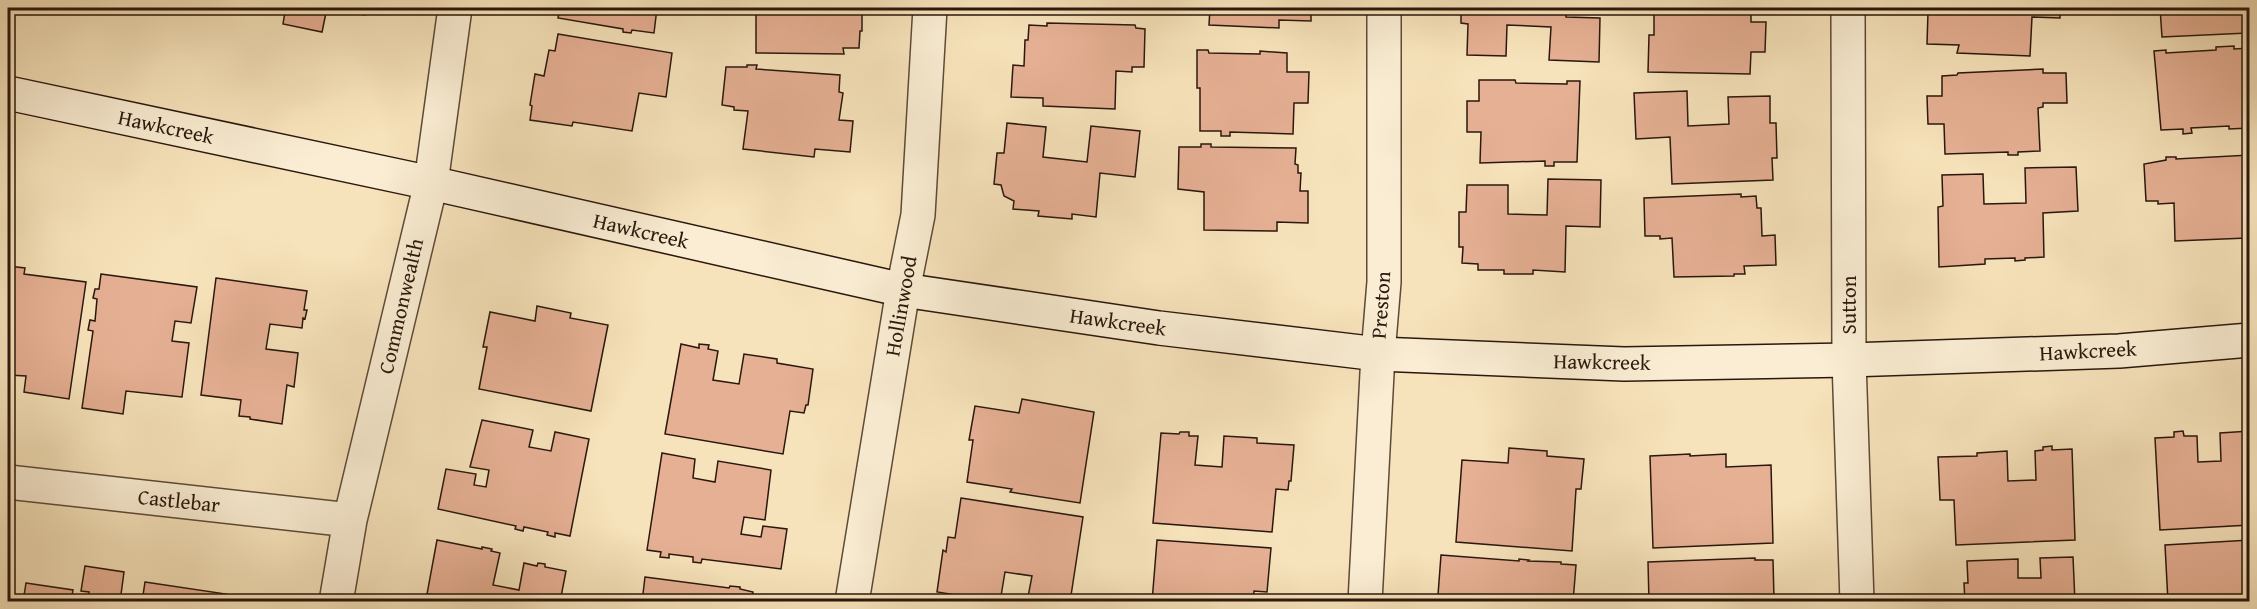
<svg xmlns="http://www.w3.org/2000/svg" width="2257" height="609" font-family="'Gentium Book Plus',serif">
<rect width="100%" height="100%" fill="#f7e3bb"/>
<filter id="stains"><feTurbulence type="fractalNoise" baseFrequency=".00333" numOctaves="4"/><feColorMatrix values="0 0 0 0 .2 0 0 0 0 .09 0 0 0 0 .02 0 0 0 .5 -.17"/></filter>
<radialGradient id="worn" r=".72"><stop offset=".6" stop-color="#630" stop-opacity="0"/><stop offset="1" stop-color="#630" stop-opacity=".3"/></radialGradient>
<path fill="#e6b094" stroke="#2a170d" stroke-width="1.5" d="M283,8H327L322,32L283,24L285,12H282Z
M330,8H367L365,15Z
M560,8H657L654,33L632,30L631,33L623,32V29L558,18Z
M722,8H862V31H860L859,48H843L844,54L756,53V8Z
M1210,8H1311V21L1279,20V28L1209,25Z
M1461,8H1566V17L1600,18L1599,62L1549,60L1551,27L1507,25L1506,56L1467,55L1468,24L1461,23Z
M1654,8H1751V22H1766L1765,52H1751L1750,74L1648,72L1649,35H1654Z
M1940,8H2060V18L2032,17L2030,56L1957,53L1959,45L1927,44L1928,12H1940Z
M2160,8H2250V28L2248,33L2162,37Z
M1047,23L1135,25L1136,28L1145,29L1144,67H1132V72L1116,71L1115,109L1043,106V98L1011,97L1013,65L1024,66L1025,40H1028L1029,25L1047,26Z
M558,34L672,53L666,97L639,93L632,131L573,122L572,126L530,120L532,106L530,105L535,74L544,76L549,50L555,51Z
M2234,46V49L2250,48V128L2229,129V126L2191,128L2192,133L2183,134V129L2161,130L2154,51L2166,50V53L2216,50V47Z
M1197,50H1208L1209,53L1260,54V51L1287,53V72H1309L1308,103H1294L1293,134L1230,132V136H1221V131H1200V88H1197Z
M747,65H757L756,69L840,75L839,92L843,93L839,120L853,121L850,152L815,149L814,157L743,149L748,111L734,110V107L722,105L726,67H747Z
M2043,69V73H2066L2067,103H2043V107L2038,108L2040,151L2018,152V155H2008V152L1945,154L1944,124H1928L1927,96H1942V76L1957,75L1958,73Z
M1479,80H1515L1516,83L1567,84V81H1580L1577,162H1554V166H1545V161L1480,163L1481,132H1467V101H1479Z
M1687,91L1688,126L1729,124L1728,97L1770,96V123H1776L1777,158H1772L1773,180L1672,184L1670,137L1636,139L1634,93Z
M1007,123L1046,127L1043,157L1087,162L1091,126L1140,131L1135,177L1100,173L1096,217L1072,214V219L1038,216L1039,211L1013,209L1014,201L1004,196L1001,185L994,184L997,153H1004Z
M1201,144H1211V147L1296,148L1295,164L1298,165V173H1301L1300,191H1308V223L1277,222V231L1204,230V192L1178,189L1179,147H1201Z
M2250,155V228L2246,229L2247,238L2175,241L2174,203L2158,204V201H2146L2144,164L2166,160V157H2176V159Z
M2076,167L2078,211L2043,213L2044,257L2025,258V260L2015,261V258L1985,259V264L1939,267L1938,207L1943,206L1942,175L1983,174L1984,204L2026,203L2025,168Z
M1548,179L1601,180L1600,227L1566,226L1565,272L1533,270V274H1504V270H1478V264L1462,263L1463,247H1459V212H1466L1467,185H1508V214L1547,215Z
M1741,194V197L1756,196L1757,208H1761L1762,236L1775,235L1776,265L1744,266L1745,274H1734V276L1674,277L1672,238L1660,239V236H1645L1644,198Z
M8,266L25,268L24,274L86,282L69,399L24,392L26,376L8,375Z
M101,274L197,287L191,323L175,321L172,341L189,343L182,397L126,391L123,414L82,408L93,331L88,330L90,320L95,321L97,299L93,298L95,289H99Z
M216,278L307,291L304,310H307L305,319L303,318L302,328L270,324L266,349L298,353L294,387L287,385L282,424L250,419V417L239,416L241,400L201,395Z
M537,306L571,313L570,318L608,325L591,411L479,389L487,347H483L490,312L535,321Z
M681,344L699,348V344L709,345L708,349L718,351L713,380L739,384L744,354L777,359V363L813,369L808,405H806L804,413L790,411L783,454L665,434Z
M1022,399L1094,412L1080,503L1010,492L1012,489L967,482L973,440H969L975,406L1019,413Z
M482,420L533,430L529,447L551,451L555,432L589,439L570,536L555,533V537L547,535L548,532L524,527L523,531L515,529L516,526L438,509L446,469L476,474L474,485L486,487L489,470L470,467Z
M2183,431L2184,436H2197L2198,462L2221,461L2220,433L2250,431V525L2160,530L2155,438L2174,437V432Z
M1180,432H1189V436H1198L1195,465L1222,467L1224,436L1257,438V443L1294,445L1291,481H1289L1288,490L1276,489L1272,532L1153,523L1161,433L1179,434Z
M2052,446V450L2072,449L2075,540L1956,545L1954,500H1940L1938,457L1977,456V453L2007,451L2008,481L2036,480L2035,451L2043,450V447Z
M1509,448L1547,451V456L1584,459L1581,489H1576L1572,551L1456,542L1462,460L1508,463Z
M662,453L695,459L693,478L715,482L718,461L771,470L765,520L744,517L741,534L761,537L763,526L787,529L781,569L702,559L701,563L693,562V557L669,554V558L660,557L661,552L647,550Z
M1690,454V456L1726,454V467L1771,465L1773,543L1653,548L1650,456Z
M961,498L1083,517L1070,602H1027L1032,576L1005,572L1000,602L937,592L943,550L946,552L948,537L955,538Z
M437,540L482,549V547L492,549L491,551L500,553L493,585L519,590L524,563L537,566L538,563L545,564V567L566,571L560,602H434L435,595L427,594Z
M1157,540L1271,548L1267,592L1254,591L1253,602H1152Z
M2250,540V602H2168L2165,545Z
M1441,555L1519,561V559L1529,560L1528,561L1561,562V564L1576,565L1573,602H1461V597L1438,595Z
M2073,557L2075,602H1965L1964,583H1968L1967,561L2018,559V578H2041L2040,558Z
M1755,558V560H1773L1774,599H1780V602H1649L1648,562Z
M85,566L124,572L120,602H88L89,592L81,591Z
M645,577L729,588L730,586L740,587V589L753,592L752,602H642Z
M145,582L226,594L224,602H142Z
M26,583L73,590L71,602H23Z"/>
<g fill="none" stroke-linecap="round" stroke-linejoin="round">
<g stroke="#5d4a38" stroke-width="36">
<path id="street" d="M1848,8L1849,360L1857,602
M8,482L350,520
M336,602L350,520L431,183L455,8
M852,602L903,290L918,215L930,8
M1365,602L1378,354L1384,282V8"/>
</g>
<g stroke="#2a170d" stroke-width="36">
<path id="secondary" d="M8,93L431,183L903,290L1159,328L1378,354L1624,364L1849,360L2119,351L2250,340"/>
</g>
<use href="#street" stroke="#faedd3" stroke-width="33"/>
<use href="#secondary" stroke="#faedd3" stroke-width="33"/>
</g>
<g text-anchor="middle" stroke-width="6" stroke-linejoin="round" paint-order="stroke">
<g font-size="21" fill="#2a170d" stroke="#faedd3">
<text transform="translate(166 127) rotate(12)" y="7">Hawkcreek</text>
<text transform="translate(641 231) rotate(13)" y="7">Hawkcreek</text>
<text transform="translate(1381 305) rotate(-86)" y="7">Preston</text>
<text transform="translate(1849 305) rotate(-90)" y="7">Sutton</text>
<text transform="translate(401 306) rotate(-77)" y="7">Commonwealth</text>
<text transform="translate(901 306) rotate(-80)" y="7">Hollinwood</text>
<text transform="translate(1118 322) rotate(8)" y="7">Hawkcreek</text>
<text transform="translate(2088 351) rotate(-3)" y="7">Hawkcreek</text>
<text transform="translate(1602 362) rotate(1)" y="7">Hawkcreek</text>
<text transform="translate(179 501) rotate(6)" y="7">Castlebar</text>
</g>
</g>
<rect width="2257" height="609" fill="none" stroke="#f7e3bb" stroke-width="30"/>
<rect x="9" y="9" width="2239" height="591" fill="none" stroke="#2a170d" stroke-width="3"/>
<rect x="15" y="15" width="2227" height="579" fill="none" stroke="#2a170d" stroke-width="1.5"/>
<rect width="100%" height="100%" filter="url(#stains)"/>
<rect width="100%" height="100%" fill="url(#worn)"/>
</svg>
